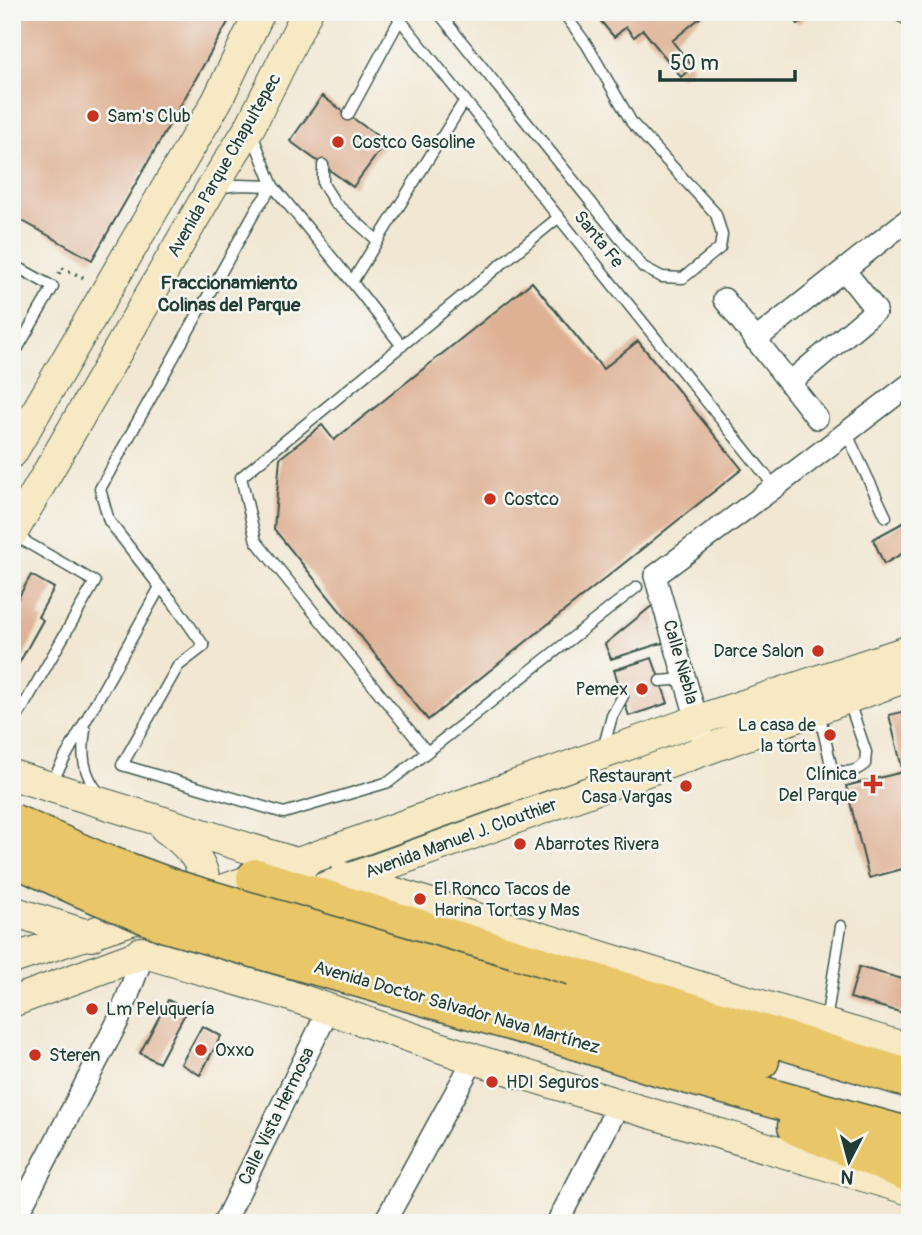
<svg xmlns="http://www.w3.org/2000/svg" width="922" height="1235" font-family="Pangolin,sans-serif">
<rect width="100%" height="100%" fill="#f6f6f2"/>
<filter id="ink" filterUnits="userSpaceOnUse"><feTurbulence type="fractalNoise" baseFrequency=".0143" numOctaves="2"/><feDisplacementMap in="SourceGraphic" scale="14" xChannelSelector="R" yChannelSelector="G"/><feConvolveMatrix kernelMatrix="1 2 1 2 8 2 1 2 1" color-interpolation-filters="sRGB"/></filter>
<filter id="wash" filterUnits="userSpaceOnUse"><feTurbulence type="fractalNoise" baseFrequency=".00686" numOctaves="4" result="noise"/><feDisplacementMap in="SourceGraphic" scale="28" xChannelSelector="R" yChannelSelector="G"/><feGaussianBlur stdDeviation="1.57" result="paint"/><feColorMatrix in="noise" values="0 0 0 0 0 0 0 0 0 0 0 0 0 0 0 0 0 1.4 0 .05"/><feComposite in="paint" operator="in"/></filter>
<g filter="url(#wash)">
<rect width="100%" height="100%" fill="#f1e7d2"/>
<g id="blocks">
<path fill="#deb194" d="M12,12H223L231,17L92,260L12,215Z
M593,12H707L672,41L693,67L681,77L643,30L634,37L626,27L614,37Z
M788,12H805L808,16L798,24Z
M322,96L386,142L353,187L290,141Z
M532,282L603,369L638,341L742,469L428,720L274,529L280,458L322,425L334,440Z
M910,519V549L884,564L873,539Z
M31,575L54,588L38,617L43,620L12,676V609Z
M653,605L665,642L611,659L605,644Z
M652,658L668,703L629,716L614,670Z
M910,710V867L869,878L846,786L903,772L889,715Z
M859,967L910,981V1004L907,1014L850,998Z
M168,1000L187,1010L159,1063L140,1053Z
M202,1026L221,1036L200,1075L181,1064Z"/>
</g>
</g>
<g filter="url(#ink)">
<use href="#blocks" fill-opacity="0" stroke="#3e564c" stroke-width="2"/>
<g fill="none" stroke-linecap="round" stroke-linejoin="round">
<g stroke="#3e564c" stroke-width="13">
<path id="service" d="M394,12L775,487
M438,12L643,267L662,277L683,278L720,248L722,235L716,214L632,123L587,45L563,12
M348,115L400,19
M251,132L273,186L352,282L402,346
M323,165V184L335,203L378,241
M216,188L239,185L273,186
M12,264L53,287L12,358
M352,282L465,100
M846,432L886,517
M160,587L173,602L204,646L178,666L122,765L284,813L389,782L637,587
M660,681L685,679
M819,712L831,765L835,771C847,773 855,772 865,764L866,752L848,699
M12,726L95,582L14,535
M85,730C81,754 83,774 99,793
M603,749L612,716L623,696
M427,752L256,541L241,477L559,217
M51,783L160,587L109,521L100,489L257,208L273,186
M826,1021L841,926"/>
</g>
<g stroke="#3e564c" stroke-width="24">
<path id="minor" d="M904,12L910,15
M724,299L817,418
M755,340L910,218
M789,383L876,310L844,270
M701,734L655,576L775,487L910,384
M13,1223L119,1019L144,953
M224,1223L329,1009
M384,1223L474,1059
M557,1223L619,1104"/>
</g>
<g stroke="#3e564c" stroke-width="32">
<path id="secondary" d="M12,453L217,101L260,12
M12,534L211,189L250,127L307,12
M12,775L303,865
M165,828C200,853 208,871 208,913
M344,877L714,991L910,1049
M301,896L910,676
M197,899L698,720L910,650
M12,911L91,936
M141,952L288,995L474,1059L619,1104L910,1190
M12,959L156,912
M12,1002L144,953L209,932"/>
</g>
<g stroke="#3e564c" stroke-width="41">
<path id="motorway" d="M256,878L445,937L910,1079
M562,1004L760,1060
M556,1034L650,1064L910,1137
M797,1126L910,1173"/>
</g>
<path stroke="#3e564c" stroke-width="3.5" stroke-dasharray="2 5" stroke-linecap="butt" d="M59,274L62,268L87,279"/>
<use href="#service" stroke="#fff" stroke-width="10"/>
<use href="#minor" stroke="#fff" stroke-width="21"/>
<use href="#secondary" stroke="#f6e9c3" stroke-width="30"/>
<use href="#motorway" stroke="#e9c769" stroke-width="38"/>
<g stroke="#3e564c" stroke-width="41" stroke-linecap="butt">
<path id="motorway-bridge" d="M12,823L98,861L177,890L562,1004
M12,856L82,888L166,923L556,1034"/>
</g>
<use href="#motorway-bridge" stroke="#e9c769" stroke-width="38"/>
</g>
</g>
<g fill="#c8321e" stroke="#f6f6f2" stroke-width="2.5">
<circle cx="93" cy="116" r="7"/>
<circle cx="338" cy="142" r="7"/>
<circle cx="490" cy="499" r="7"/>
<circle cx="818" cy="651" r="7"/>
<circle cx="642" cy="689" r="7"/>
<circle cx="830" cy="735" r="7"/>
<path d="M869.5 773.5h7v7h7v7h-7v7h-7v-7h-7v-7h7z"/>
<circle cx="686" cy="786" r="7"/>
<circle cx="520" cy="844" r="7"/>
<circle cx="420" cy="899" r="7"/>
<circle cx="92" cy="1009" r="7"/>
<circle cx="201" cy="1050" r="7"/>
<circle cx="35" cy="1055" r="7"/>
<circle cx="492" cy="1082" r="7"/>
</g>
<g text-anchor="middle" stroke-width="5" stroke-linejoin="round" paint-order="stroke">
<g font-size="18" fill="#1f3d34" stroke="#f6f6f2" text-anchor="start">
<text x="107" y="122">Sam's Club</text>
<text x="352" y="148">Costco Gasoline</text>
<text x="504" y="505">Costco</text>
<text x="804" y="657" text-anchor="end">Darce Salon</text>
<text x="628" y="695" text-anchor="end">Pemex</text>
<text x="816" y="731" text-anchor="end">La casa de<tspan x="816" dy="21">la torta</tspan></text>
<text x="857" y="780" text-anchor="end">Clínica<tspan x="857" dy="21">Del Parque</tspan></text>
<text x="672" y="782" text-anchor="end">Restaurant<tspan x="672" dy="21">Casa Vargas</tspan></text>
<text x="534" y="850">Abarrotes Rivera</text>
<text x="434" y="895">El Ronco Tacos de<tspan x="434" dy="21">Harina Tortas y Mas</tspan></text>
<text x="106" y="1015">Lm Peluquería</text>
<text x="215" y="1056">Oxxo</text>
<text x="49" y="1061">Steren</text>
<text x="506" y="1088">HDI Seguros</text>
</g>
<g font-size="18" fill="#1f3d34" stroke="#f6f6f2">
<text transform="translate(224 165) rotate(-60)" y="6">Avenida Parque Chapultepec</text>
<text transform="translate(599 239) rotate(51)" y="6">Santa Fe</text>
<text transform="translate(681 662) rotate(74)" y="6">Calle Niebla</text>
<text transform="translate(461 838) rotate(-20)" y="6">Avenida Manuel J. Clouthier</text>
<text transform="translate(457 1007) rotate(16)" y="6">Avenida Doctor Salvador Nava Martínez</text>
<text transform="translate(276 1116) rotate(-64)" y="6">Calle Vista Hermosa</text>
</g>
<g font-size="19" font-weight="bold" fill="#1f3d34" stroke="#f6f6f2">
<text x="229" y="289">Fraccionamiento<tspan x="229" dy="22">Colinas del Parque</tspan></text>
</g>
</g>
<rect width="922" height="1235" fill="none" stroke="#f6f6f2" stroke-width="42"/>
<g transform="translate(849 1161) rotate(186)" stroke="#f6f6f2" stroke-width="5" paint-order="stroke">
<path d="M0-5L12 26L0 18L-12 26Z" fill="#1f3d34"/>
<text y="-10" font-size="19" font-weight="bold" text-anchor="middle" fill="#1f3d34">N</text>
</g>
<path d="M660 70v10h135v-10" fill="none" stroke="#1f3d34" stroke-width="3.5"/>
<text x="670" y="70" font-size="21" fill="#1f3d34" stroke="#f6f6f2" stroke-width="5" paint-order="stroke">50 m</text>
</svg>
